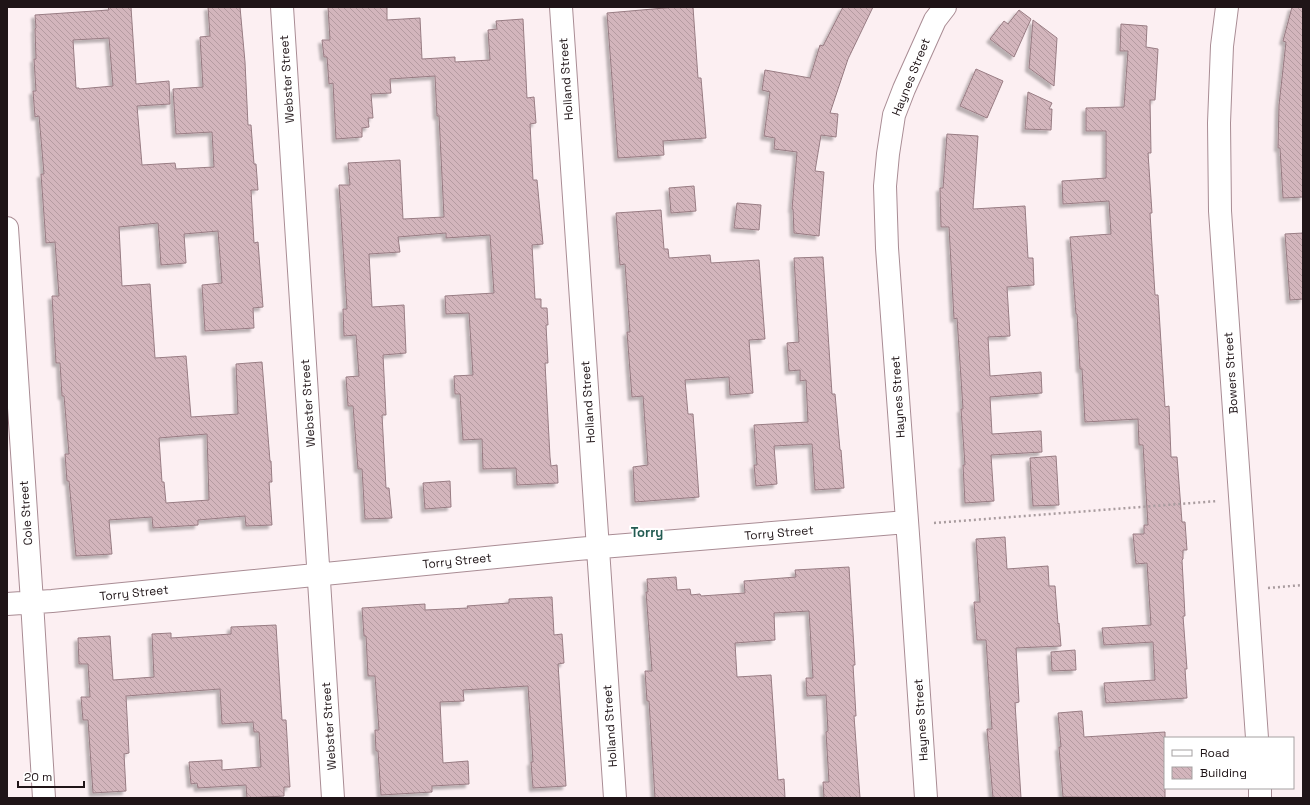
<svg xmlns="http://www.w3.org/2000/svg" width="1310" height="805" font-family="'Space Grotesk',sans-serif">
<defs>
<pattern id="building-back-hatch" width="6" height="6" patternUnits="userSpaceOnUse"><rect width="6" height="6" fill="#d3b5bc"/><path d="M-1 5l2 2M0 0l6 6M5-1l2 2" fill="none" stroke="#b59ba1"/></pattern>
<filter id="shadow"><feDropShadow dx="-3.5" dy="3.5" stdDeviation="1" flood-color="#0004"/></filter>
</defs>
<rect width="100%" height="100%" fill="#fceff2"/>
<path fill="url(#building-back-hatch)" stroke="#987c83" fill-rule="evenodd" filter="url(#shadow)" d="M108,7H131L136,84L169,81L170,104L137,106L142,165L175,163L176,169L214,167L212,132L176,134L173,89L203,87L200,37L210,36L208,7H240L245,62L248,125H251L254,164H256L258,190H251L254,243L258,242L263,307L253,308L254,328L205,331L202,285L222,283L218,231L184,234L186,263L161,265L158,223L119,227L122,286L150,284L155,358L186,356L191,417L238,414L236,364L262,362L270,461H271L272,482H269L272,525L246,526L245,516L198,520V525L153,528L152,517L109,520L112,554L76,556L69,481H67L65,454H69L64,396H62L60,363H56L52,296H59L55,242L46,243L41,174H44L39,116L35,117L33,91H36L34,59H36L35,29L36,28L35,15L109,10ZM109,38L113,86L79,89V88H76L73,40ZM207,434L209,500L166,503L164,482H162L159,438Z
M328,7H387V20L420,18L422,59L455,57V62L490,60L488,30L497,29L496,21L523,19L527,98L534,97L536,123L530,124L533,180H537L543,244L532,245L535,299H541V308H547L548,325H546L548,363H545L550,457L551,466L557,465L558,483L517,485L516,468L483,469L482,439L463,440L460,394H455L454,376L473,375L469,313L446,314L445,296L494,293L490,235L446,238V233L398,237L400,252L369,254L372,307L404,305L406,353L383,355L386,415H382L386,488H389L392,518L365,519L362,469H358L353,406H348L346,377L359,376L356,335L344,336L343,309H347L339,185H350L348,163L400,160L403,219L444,217L439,116H437L435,76L390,79L391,93L371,94L373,118H368L369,127L362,128V137L336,139L333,83L329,84L327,57H324L322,40H330Z
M676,7H693L698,78H701L706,138L663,141L664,155L618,158L607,13Z
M843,7H873L848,59L830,113L838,114L836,137L821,135L815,171L824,172L819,236L794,233L793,209H792L797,152L774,149L775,138L764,136L770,92L762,90L765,70L810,78L820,45L823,46Z
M1292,7H1303V197L1283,198L1280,148H1278L1279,105L1286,42L1283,41Z
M1019,10L1031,19L1014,57L990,39L1004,21L1008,24Z
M1033,20L1057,38L1054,86L1029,68Z
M1121,24L1147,26L1146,47L1158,49L1155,100H1150L1151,153H1148L1152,213H1150L1155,295H1158L1165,407L1169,406L1171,457H1177L1182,522H1185L1187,550H1183V559L1182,560L1185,616H1183L1187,669H1185L1187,698L1106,703L1104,683L1155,680L1153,642L1104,645L1102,628L1151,625L1147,563L1136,564L1133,534H1144V525H1148L1143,445H1139L1138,419L1085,422L1082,369H1080L1077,314H1076L1070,237L1111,234L1109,201L1063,204L1062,181L1106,178V131H1086V108L1124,107L1128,51H1120Z
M976,69L1003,81L987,118L960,106Z
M1028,92L1052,103L1049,109H1052L1051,130L1025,129Z
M947,134L978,136L973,209L1025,206L1028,258H1033L1034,285L1007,287L1010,336L988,337L990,376L1041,372L1042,393L990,397L992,434L1041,431L1042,452L991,455L994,501L965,503L963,465H965L961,409H963L957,318L954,319L949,227H941L940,188H943Z
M694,186L696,211L671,213L669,188Z
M737,203L761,205L759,230L734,228Z
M661,210L664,249H668L669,258L710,255L711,263L759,260L765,339L749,340L753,393L730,395L729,377L685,380L688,414H693L699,497L635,502L633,467L648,465L643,396L632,397L627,332H630L625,264L620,265L616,213Z
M1303,233V299L1290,300L1285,234Z
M823,257L832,394H835L840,450H841L844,488L815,490L812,444L774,446L777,484L756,486L754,465H757L754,425L808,422L806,380L800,381V370L789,371L787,343L799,342L794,258Z
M1056,456L1059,505L1033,506L1030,458Z
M450,481L451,507L425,509L423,483Z
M1005,537L1007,569L1048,566L1049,586H1055L1058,624L1059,623L1061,646L1016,648L1019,702L1015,703L1021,798H993L987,729H992L986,640H977L974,602H980L976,539Z
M849,567L855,665H853L856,716H854L860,798H824L823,782H829L826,732L828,731L826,695L807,696L806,678H813L809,611L774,613L775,640L735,643L737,677L771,675L778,780L784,779L785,798H655L649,701H647L645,671H652L646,592H648L647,579L676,577L677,590L690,589L691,595L700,594L701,596L745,593L744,581L796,577L795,570Z
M552,597L554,635L562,634L564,663L558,664L566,786L533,788L531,762H533L528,686L463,690L464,701L440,702L443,763L468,761L469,784L432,786V792L381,795L378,751H376L375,730H379L375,676H368L366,636H364L362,608L425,604V610L468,608L467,606L509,603V599Z
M276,625L282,720H286L290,787H284V796L247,798L246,785L198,788L197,783L191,784L189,762L222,760V770L261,767L259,732H254L253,722L222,724L220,689L126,696L129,753L124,754L126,791L93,793L88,720H83L81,697H90L88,664H79L78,638L110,636L113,680L154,677L152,634L171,633V638L231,634V627Z
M1075,650L1076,670L1052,671L1051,652Z
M1082,711L1084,737L1165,732V798L1063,797L1059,747H1061L1058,713Z"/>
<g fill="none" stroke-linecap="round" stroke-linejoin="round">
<g stroke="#a98c94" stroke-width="24">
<path id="minor" d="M282,7L333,798
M561,7L615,798
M1227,7L1222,46L1219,123L1220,211L1257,738
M7,228L32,602L44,798
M7,604L52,601L577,549L907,522
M1260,788V798
M926,798L909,548L887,248L885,186L888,154L894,115L904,89L935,20L945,7"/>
</g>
<path stroke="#a99c9f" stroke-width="2.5" stroke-dasharray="2 3" stroke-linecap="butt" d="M934,523L1218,501
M1268,588L1303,585"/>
<use href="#minor" stroke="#fff" stroke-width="22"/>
</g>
<g text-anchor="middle" stroke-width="4" stroke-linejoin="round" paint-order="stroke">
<g font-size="12" fill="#1f1417" stroke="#fff">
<text transform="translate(911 77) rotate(-68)" y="4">Haynes Street</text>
<text transform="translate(287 79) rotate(-94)" y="4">Webster Street</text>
<text transform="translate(566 79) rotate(-94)" y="4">Holland Street</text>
<text transform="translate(1231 373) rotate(-94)" y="4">Bowers Street</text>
<text transform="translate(898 397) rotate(-94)" y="4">Haynes Street</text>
<text transform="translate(588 402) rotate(-94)" y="4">Holland Street</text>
<text transform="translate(308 403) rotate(-94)" y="4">Webster Street</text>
<text transform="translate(26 513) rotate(-94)" y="4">Cole Street</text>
<text transform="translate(779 533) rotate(-5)" y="4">Torry Street</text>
<text transform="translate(457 561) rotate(-6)" y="4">Torry Street</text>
<text transform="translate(134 593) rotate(-6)" y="4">Torry Street</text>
<text transform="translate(921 720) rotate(-94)" y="4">Haynes Street</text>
<text transform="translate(329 726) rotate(-94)" y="4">Webster Street</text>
<text transform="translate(610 726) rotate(-94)" y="4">Holland Street</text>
</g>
<g font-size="13" font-weight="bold" fill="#235b52" stroke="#fff">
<text x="647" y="537">Torry</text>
</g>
</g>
<rect width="1310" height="805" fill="none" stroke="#1f1417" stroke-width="16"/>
<rect x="1164" y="737" width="130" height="52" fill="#ffffff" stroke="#a5a1a2"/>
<rect x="1172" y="750" width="20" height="6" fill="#ffffff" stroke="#a5a1a2"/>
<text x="1200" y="757" font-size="12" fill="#1f1417">Road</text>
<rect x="1172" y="767" width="20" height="12" fill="url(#building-back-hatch)" stroke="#a5a1a2"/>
<text x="1200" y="777" font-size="12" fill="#1f1417">Building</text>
<path d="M18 781v6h66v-6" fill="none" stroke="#1f1417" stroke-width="2"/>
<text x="24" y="781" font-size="12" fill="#1f1417" stroke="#ffffff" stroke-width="3" paint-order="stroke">20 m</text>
</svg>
